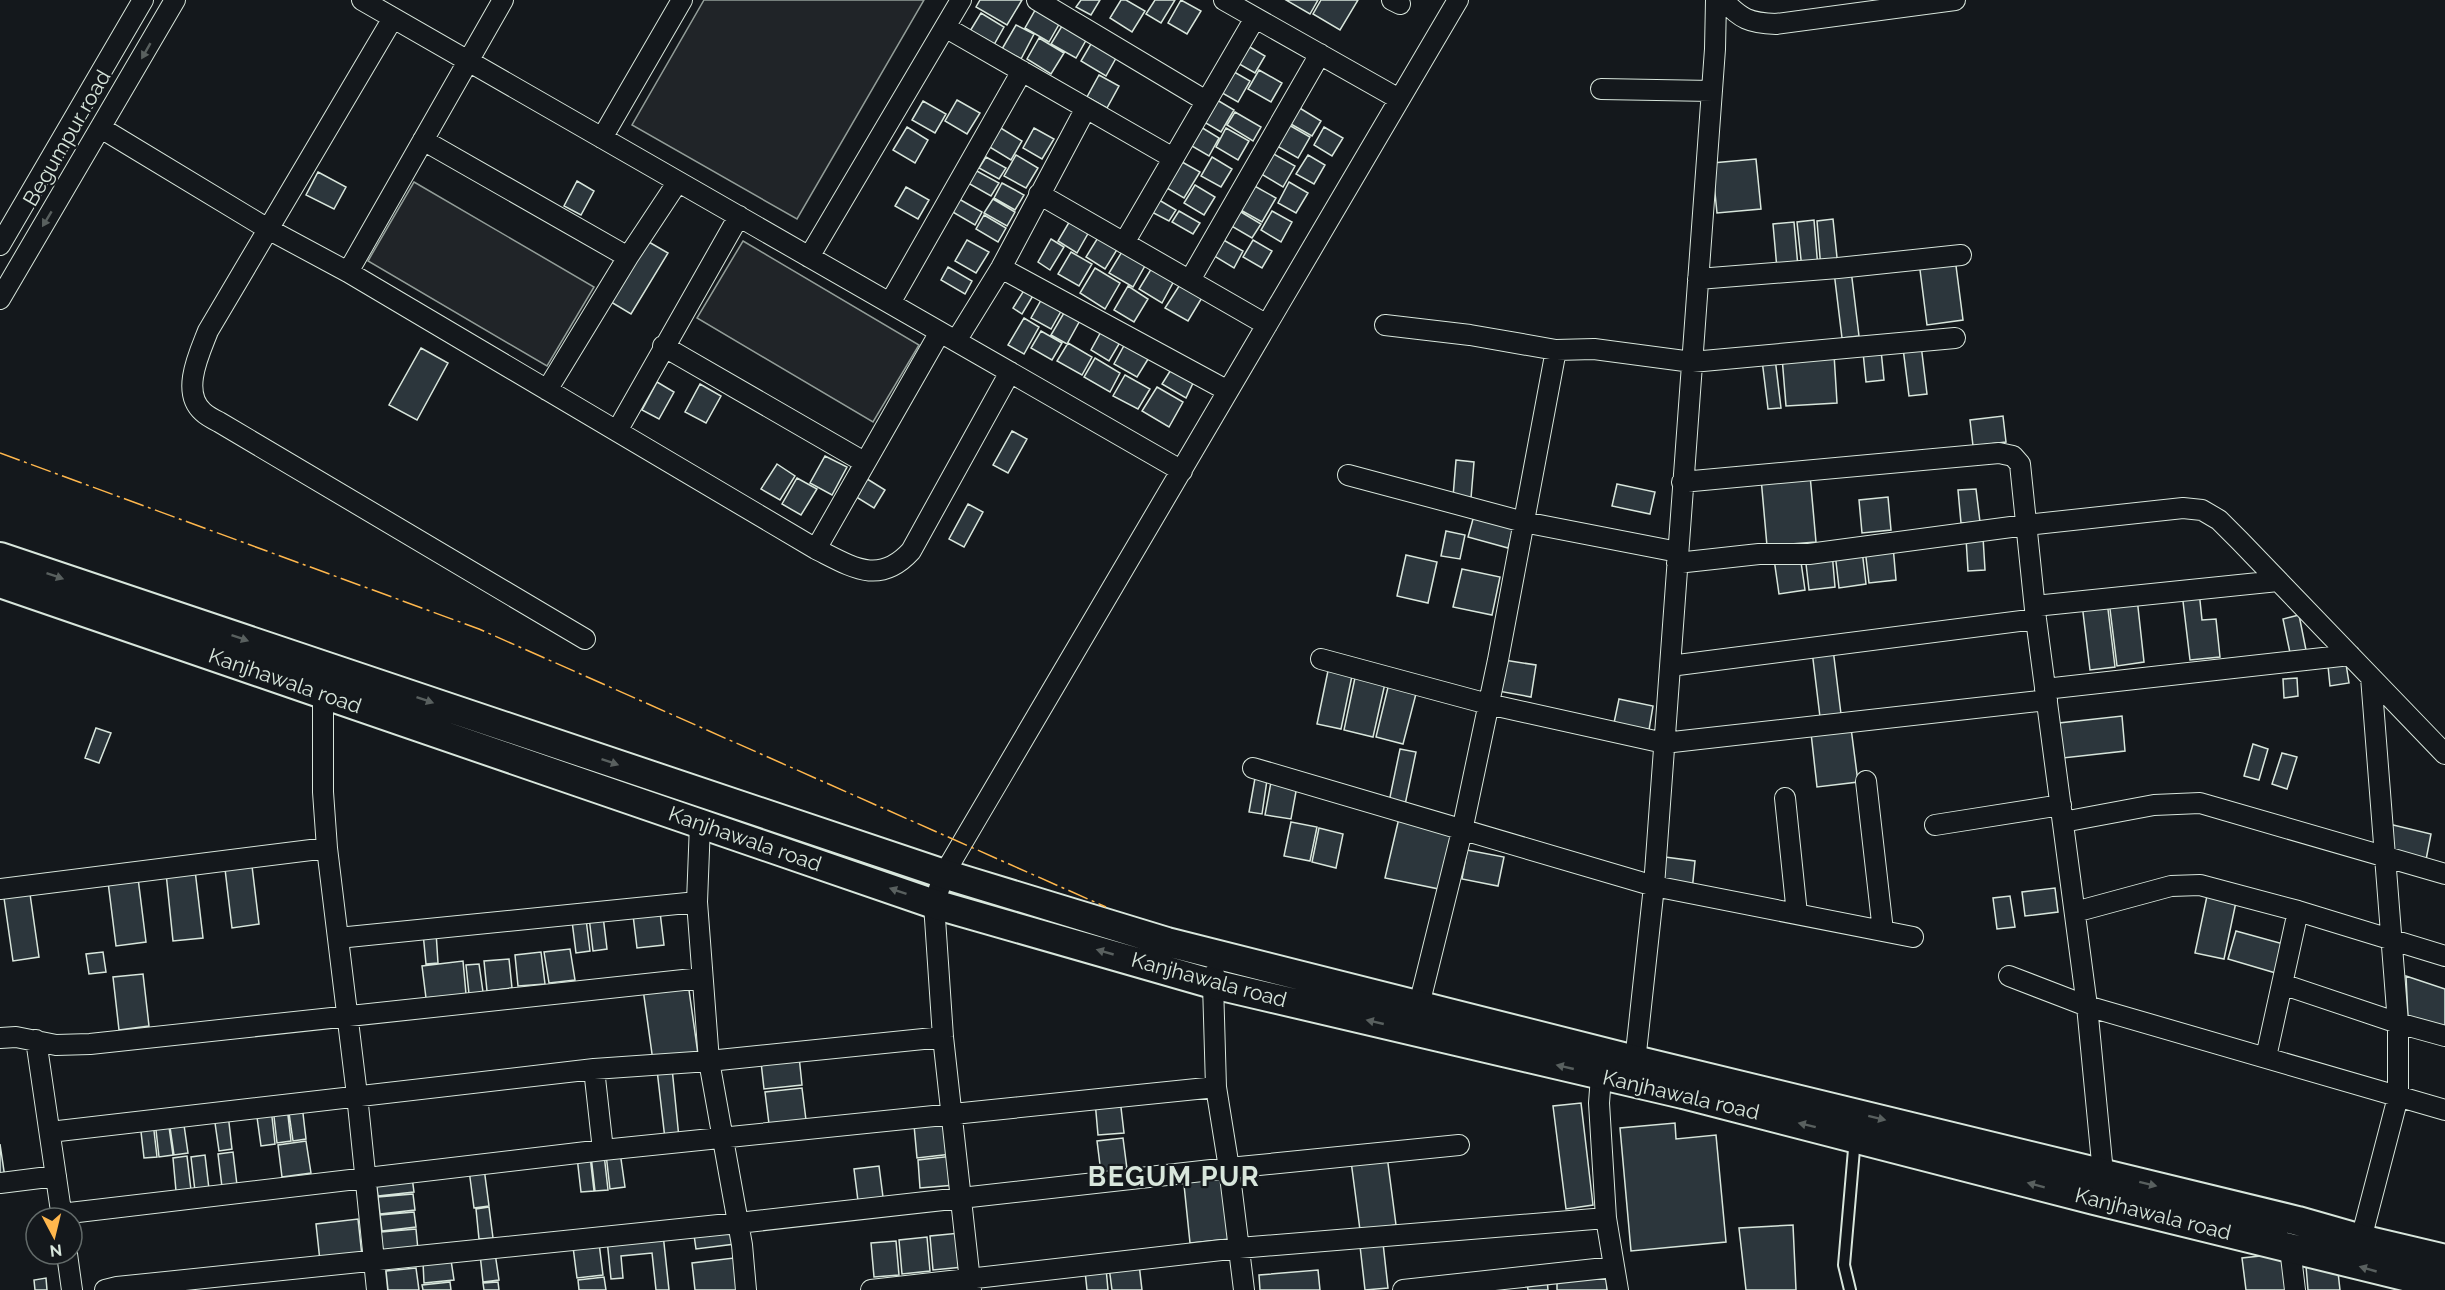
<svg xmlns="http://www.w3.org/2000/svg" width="2445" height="1290" font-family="Raleway,sans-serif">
<rect width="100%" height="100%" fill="#14181c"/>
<path fill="#202428" stroke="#939e99" stroke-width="1.5" d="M704,0H924L797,219L632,125Z
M414,182L594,287L547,366L368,261Z
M743,241L919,345L873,422L697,318Z"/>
<path fill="#2c363c" stroke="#d8e6dc" stroke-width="1.5" d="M980,0H1022L1007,25L976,7Z
M1081,0H1100L1091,15L1076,7Z
M1121,0H1126L1145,11L1132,32L1110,18Z
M1155,0H1175L1161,23L1146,14Z
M1181,0L1201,11L1187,34L1168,23Z
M1286,0H1318L1310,14Z
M1321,0H1358L1340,30L1313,14Z
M1038,5L1062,19L1049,42L1025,28Z
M981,13L1004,27L991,50L967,36Z
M1065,21L1089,35L1076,58L1051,44Z
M1016,25L1034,34L1021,59L1002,49Z
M1095,37L1120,51L1106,76L1081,61Z
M1039,38L1064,53L1051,74L1027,59Z
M1243,43L1265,56L1255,73L1234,61Z
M1229,69L1250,81L1238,102L1217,90Z
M1259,70L1282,83L1271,102L1248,89Z
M1099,75L1119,86L1107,108L1087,97Z
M1212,97L1234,110L1221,132L1199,119Z
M957,100L980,113L967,134L945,121Z
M923,101L946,114L935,133L912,120Z
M1298,107L1321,121L1312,136L1289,123Z
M1235,112L1261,127L1253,141L1227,125Z
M1196,124L1219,138L1209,156L1185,142Z
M1289,125L1310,137L1298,158L1277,146Z
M907,127L928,140L915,163L893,150Z
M999,127L1022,141L1011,160L988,146Z
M1324,127L1343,138L1332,156L1314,145Z
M1034,128L1054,139L1042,159L1023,148Z
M1226,128L1249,141L1238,160L1216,147Z
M1270,152L1295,166L1283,187L1258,172Z
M1016,155L1038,168L1026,188L1004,176Z
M1308,155L1325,165L1314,184L1296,174Z
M986,157L1006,168L999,179L979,168Z
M1212,157L1232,169L1221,187L1201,176Z
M1175,158L1200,172L1184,198L1160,184Z
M1756,159L1761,209L1717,213L1712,163Z
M975,170L999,183L991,196L968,183Z
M318,172L346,187L334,209L306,195Z
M577,181L594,191L581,215L564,206Z
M1289,182L1308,193L1296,213L1278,203Z
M1002,183L1024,195L1015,210L994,198Z
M1251,184L1276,198L1262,222L1237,208Z
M1195,185L1215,197L1204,215L1184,203Z
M906,187L929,200L918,219L895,206Z
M1154,197L1176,210L1169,221L1146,209Z
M959,199L982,212L975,225L951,211Z
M993,199L1015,212L1007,226L984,213Z
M1236,209L1261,224L1252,238L1228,224Z
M1179,211L1200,223L1193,234L1172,222Z
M1272,211L1292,222L1281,242L1261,230Z
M984,215L1006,228L998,242L976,229Z
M1071,219L1090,230L1077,253L1058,241Z
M1833,219L1838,267L1821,269L1817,221Z
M1814,220L1818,268L1802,269L1797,222Z
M1794,222L1798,267L1777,269L1773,224Z
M1099,236L1118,248L1105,269L1086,257Z
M642,238L668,253L631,314L606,299Z
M1220,238L1243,251L1234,268L1211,254Z
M1051,239L1064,247L1050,270L1038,262Z
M967,240L989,252L976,273L955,261Z
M1253,240L1272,251L1262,268L1243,257Z
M1123,250L1146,264L1133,287L1109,273Z
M1071,252L1092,264L1079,286L1058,274Z
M1955,258L1963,320L1927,325L1919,262Z
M1153,266L1175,279L1162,303L1139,289Z
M948,267L972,281L965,294L941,280Z
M1095,268L1120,283L1105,309L1080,293Z
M1851,270L1859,336L1842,338L1834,272Z
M1181,283L1203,296L1188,321L1165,308Z
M1028,284L1037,289L1022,314L1013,308Z
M1128,286L1148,299L1134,322L1114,310Z
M1044,295L1064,306L1051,329L1031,318Z
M1068,306L1083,315L1067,344L1051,335Z
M1024,318L1039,327L1024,354L1008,345Z
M1103,328L1122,339L1109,361L1091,350Z
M1041,331L1062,343L1052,360L1031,348Z
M1126,342L1150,356L1137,377L1114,364Z
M1068,343L1092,357L1082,375L1057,361Z
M1921,345L1927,394L1909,396L1903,348Z
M421,348L448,363L417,420L389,405Z
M1881,350L1884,380L1866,382L1863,352Z
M1834,354L1837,403L1786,406L1782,357Z
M1095,358L1120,373L1110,392L1084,377Z
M1775,358L1781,408L1768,409L1762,360Z
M1172,368L1194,381L1186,398L1162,384Z
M1125,375L1150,389L1138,409L1113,396Z
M657,382L674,392L659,419L642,410Z
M700,384L721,396L706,423L685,412Z
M1157,387L1183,402L1169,427L1142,411Z
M2003,416L2006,442L1973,446L1970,420Z
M1012,431L1027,439L1008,473L993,465Z
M825,456L847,467L832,495L810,483Z
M1456,460L1474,462L1471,498L1453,497Z
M777,464L795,476L780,500L761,489Z
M1810,475L1816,542L1767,546L1761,478Z
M864,477L885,490L874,508L853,495Z
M797,478L817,489L801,515L782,504Z
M1617,484L1655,492L1650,514L1612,506Z
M1976,489L1980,522L1961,523L1958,490Z
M1888,497L1891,530L1862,533L1859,500Z
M968,504L983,512L964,547L949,539Z
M1475,512L1515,523L1508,548L1468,537Z
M1446,531L1465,535L1460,559L1441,556Z
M1983,537L1985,570L1968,571L1966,538Z
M1893,546L1896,580L1869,583L1865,549Z
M1862,550L1866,584L1839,588L1835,553Z
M1832,552L1835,587L1809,590L1805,555Z
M1406,555L1437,562L1428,603L1397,596Z
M1800,555L1805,590L1779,594L1774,559Z
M1462,569L1500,577L1492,615L1453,607Z
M2199,591L2202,620L2216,619L2220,657L2190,660L2182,593Z
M2137,598L2144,662L2117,666L2109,601Z
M2107,601L2115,667L2090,670L2082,604Z
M2299,615L2306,650L2290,653L2283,619Z
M1833,649L1841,714L1820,717L1812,651Z
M1504,660L1536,665L1531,697L1498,691Z
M2346,664L2349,683L2330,686L2328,666Z
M1329,666L1353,671L1341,729L1317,724Z
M1356,673L1386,679L1373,737L1344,730Z
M2297,678L2298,696L2284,698L2283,679Z
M1390,679L1418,686L1403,744L1376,737Z
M1619,699L1653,706L1649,730L1614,723Z
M2122,716L2125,751L2063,758L2059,723Z
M96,728L111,733L99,763L85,758Z
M1851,728L1858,782L1817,787L1811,733Z
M2253,744L2268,749L2259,780L2244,776Z
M1400,749L1416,752L1405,805L1389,802Z
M2282,753L2297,757L2287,789L2272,784Z
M1255,778L1267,780L1262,814L1249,812Z
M1271,782L1297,786L1291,819L1265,815Z
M1399,818L1452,830L1439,889L1385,878Z
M1291,822L1317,827L1310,861L1284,856Z
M2389,824L2431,834L2425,865L2392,857Z
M1319,828L1343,834L1336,868L1312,862Z
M1467,850L1504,857L1498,886L1462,879Z
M1665,857L1695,861L1692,891L1661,887Z
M252,866L259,924L232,928L225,869Z
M195,870L203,938L173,941L166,873Z
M138,878L146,942L116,946L108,882Z
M2055,888L2058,912L2025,916L2022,892Z
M30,894L39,957L13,961L4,898Z
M2010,896L2015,927L1997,929L1993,898Z
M2207,896L2236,902L2224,959L2195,953Z
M660,912L664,945L637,948L633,915Z
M603,916L607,949L593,951L589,917Z
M586,919L590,951L576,953L572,921Z
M2236,931L2287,945L2279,974L2228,959Z
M436,932L438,963L426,964L423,933Z
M570,949L575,980L549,983L544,952Z
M103,952L106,972L89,974L86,954Z
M541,952L545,984L518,986L515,955Z
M509,959L512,988L487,991L484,961Z
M463,961L466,994L426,998L422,966Z
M479,964L483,992L469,994L466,965Z
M143,974L149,1026L119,1030L113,977Z
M2406,976L2445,989V1026L2408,1018Z
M688,983L698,1054L653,1061L643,989Z
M799,1056L802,1085L764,1089L761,1062Z
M672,1068L679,1138L665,1139L657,1070Z
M802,1088L806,1120L769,1124L765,1092Z
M1120,1099L1124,1133L1098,1135L1095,1101Z
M1581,1103L1593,1205L1566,1209L1553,1106Z
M302,1105L306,1139L293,1141L288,1106Z
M287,1107L291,1141L277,1143L273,1108Z
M271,1108L275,1144L261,1146L256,1110Z
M228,1114L232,1149L219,1151L214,1116Z
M183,1118L188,1153L174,1155L169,1120Z
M168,1120L173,1155L159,1157L155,1121Z
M153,1122L157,1157L144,1158L140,1123Z
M950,1122L952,1154L917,1158L914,1125Z
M1675,1123L1676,1139L1716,1135L1726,1242L1631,1251L1620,1128Z
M1123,1138L1127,1169L1101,1173L1097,1141Z
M306,1141L311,1173L282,1177L278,1145Z
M0,1144L5,1178L0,1179Z
M233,1152L237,1185L222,1187L218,1154Z
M620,1152L625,1187L610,1189L606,1154Z
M604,1154L608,1190L595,1191L591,1156Z
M205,1155L209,1189L195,1191L191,1157Z
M187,1156L191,1190L176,1191L173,1158Z
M590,1156L594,1191L581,1192L577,1157Z
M953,1156L955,1185L920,1188L918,1160Z
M1387,1156L1396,1225L1360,1230L1351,1161Z
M879,1166L883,1197L858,1201L854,1169Z
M484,1168L489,1206L474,1208L469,1170Z
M1223,1171L1230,1239L1190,1243L1183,1175Z
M412,1177L414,1192L378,1196L376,1181Z
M413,1194L415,1210L380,1214L378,1197Z
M489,1207L493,1238L479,1239L476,1209Z
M414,1212L416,1227L382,1231L380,1215Z
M358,1219L362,1256L320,1261L316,1224Z
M732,1224L735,1244L696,1249L693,1228Z
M1793,1225L1796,1290H1746L1739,1228Z
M416,1229L418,1250L383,1253L381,1232Z
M960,1233L963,1267L933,1270L930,1236Z
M663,1234L669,1290H656L652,1253L621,1256L623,1278L611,1279L607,1240Z
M927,1237L930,1271L902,1274L899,1240Z
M896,1241L899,1275L874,1277L871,1243Z
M599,1243L603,1275L577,1278L573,1247Z
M1383,1243L1388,1288L1365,1290L1360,1246Z
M495,1253L499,1280L483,1282L480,1254Z
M2289,1253L2292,1290H2246L2242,1258Z
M734,1258L738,1290H695L692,1263Z
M451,1260L454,1280L424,1283L423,1262Z
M2337,1263L2340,1290H2308L2306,1266Z
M1139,1264L1142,1290H1112L1109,1267Z
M416,1268L419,1290H388L386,1271Z
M1106,1268L1108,1290H1087L1085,1271Z
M1318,1270L1320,1290H1260L1259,1275Z
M604,1277L606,1290H579L578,1280Z
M1606,1277L1607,1290H1557V1281Z
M46,1278L47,1290H35L34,1280Z
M1547,1279L1548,1290H1528L1527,1282Z
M450,1282L451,1290H423L422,1285Z
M498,1282L499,1290H484L483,1283Z"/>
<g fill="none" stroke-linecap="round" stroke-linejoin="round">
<g stroke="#d8e6dc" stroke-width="14">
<path id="service" d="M1850,1290L1844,1265L1855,1138"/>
</g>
<g stroke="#d8e6dc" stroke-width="22">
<path id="minor" d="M362,0L1182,471
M1037,0L1206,101
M1224,0L1399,99
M1392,0L1400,4
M1723,0C1741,19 1749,23 1776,24L1955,0
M393,18L208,331C200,352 180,392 203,412C207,416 213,419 219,422L585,639
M945,27L1173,158
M1601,89L1712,91
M101,128L268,229L348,272L816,549C852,567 879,586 911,551L1010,372
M602,138L682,0
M423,140L628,257
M1039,194L1267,325
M1124,243L1255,18
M0,245L143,0
M809,257L961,0
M1001,268L1228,391
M348,272L503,0
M1698,279L1838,268L1961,255
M1190,280L1320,54
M0,299L175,0
M890,303L1022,71
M1385,325L1470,335L1556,350L1594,349L1692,362L1955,338
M956,341L1001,268L1086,108
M663,346L864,462
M547,390L628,257L677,183
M617,431L739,216
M1348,475L1524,522L1678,552
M1682,482L1999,453L2013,456L2020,464L2036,619L2087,1006L2103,1173L2099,1184
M816,549L940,332
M1677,563L1759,554H1809L2026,525L2183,508L2202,510L2219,520L2240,541L2445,754
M2035,606L2278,581
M1321,659L1488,704L1664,743L2047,700
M1670,666L2036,619
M2045,689L2350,655
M323,694V792L327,848L357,1095L377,1290
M1253,768L1654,886L1913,937
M1866,781L1883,931
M1785,798L1797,914
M2063,822L2154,805L2200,803L2445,874
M700,824L697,902L709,1061L742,1245L746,1290
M1935,825L2061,805
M0,889L327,848
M2075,912L2171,886L2200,885L2298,911L2445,956
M338,938L697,902
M1214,974L1213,984L1216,1087L1229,1168L1244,1290
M2009,976L2087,1006L2445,1110
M2282,984L2398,1023L2445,1036
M1419,1005L1462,831L1498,660L1556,350
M0,1038L16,1037L56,1045L90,1044L702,978
M36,1040L62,1218
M2266,1057L2298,911
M594,1069L603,1150L1216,1087
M1634,1071L1654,886L1715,49L1716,0
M1601,1076L1599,1103L1606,1218L1618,1290
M50,1132L594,1069L709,1061L943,1037
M0,1183L56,1176
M61,1214L603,1150
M2361,1239L2398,1097V1023L2371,677
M2290,1248L2295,1290
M67,1254L72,1290
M105,1290L117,1287L738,1223L1229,1168L1459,1145
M871,1290L1239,1248L1606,1218
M971,1290L943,1037L934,904L944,874L1458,0
M1403,1290L1614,1267"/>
</g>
<g stroke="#d8e6dc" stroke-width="32">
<path id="secondary" d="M0,557L944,874L1167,942L1635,1060L2298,1221L2361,1239L2445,1259
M0,583L934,904L1213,984L1683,1094L2094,1200L2445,1286"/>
</g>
<use href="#service" stroke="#14181c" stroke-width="10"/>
<use href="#minor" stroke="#14181c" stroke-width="20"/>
<use href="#secondary" stroke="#14181c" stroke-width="28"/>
<path stroke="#ffb74d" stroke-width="1.5" stroke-dasharray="21 4.5 3 4.5" stroke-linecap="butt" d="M0,453L479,629L1106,907"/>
</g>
<defs><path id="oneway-solid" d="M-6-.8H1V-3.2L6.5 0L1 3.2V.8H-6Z" transform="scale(1.5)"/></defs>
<g fill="#59605f">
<use href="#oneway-solid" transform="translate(146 51) rotate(120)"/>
<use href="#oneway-solid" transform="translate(47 219) rotate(121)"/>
<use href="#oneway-solid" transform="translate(55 576) rotate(19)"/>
<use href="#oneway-solid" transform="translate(240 638) rotate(19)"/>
<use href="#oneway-solid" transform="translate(425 700) rotate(19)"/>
<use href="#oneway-solid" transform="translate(610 762) rotate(19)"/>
<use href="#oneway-solid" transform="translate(898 891) rotate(-161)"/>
<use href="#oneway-solid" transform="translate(1105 952) rotate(-164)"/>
<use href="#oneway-solid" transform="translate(1375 1022) rotate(-167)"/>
<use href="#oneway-solid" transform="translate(1565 1067) rotate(-167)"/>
<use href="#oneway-solid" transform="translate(1877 1118) rotate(14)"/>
<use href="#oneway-solid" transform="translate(1807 1125) rotate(-166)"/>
<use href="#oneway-solid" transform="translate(2148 1184) rotate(14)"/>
<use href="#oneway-solid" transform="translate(2036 1185) rotate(-165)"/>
<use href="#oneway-solid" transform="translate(2368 1269) rotate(-164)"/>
</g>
<g text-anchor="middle" stroke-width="4.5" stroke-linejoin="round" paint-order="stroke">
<g font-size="21" fill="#d8e6dc" stroke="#14181c">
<text transform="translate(67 138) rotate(-60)" y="7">Begumpur road</text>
<text transform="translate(285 681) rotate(19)" y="7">Kanjhawala road</text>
<text transform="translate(745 839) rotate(19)" y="7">Kanjhawala road</text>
<text transform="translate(1209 980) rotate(15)" y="7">Kanjhawala road</text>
<text transform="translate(1681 1095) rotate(13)" y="7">Kanjhawala road</text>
<text transform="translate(2153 1214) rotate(14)" y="7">Kanjhawala road</text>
</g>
<g font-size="27" font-weight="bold" letter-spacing="1.5" fill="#d8e6dc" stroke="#14181c">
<text x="1174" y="1186">BEGUM PUR</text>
</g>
</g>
<g transform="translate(54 1236) rotate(173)"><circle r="28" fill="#14181c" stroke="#626a69" stroke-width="1.5"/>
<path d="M0-4.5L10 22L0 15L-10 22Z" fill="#ffb74d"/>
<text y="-9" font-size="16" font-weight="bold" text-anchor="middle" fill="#d8e6dc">N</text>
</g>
</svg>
